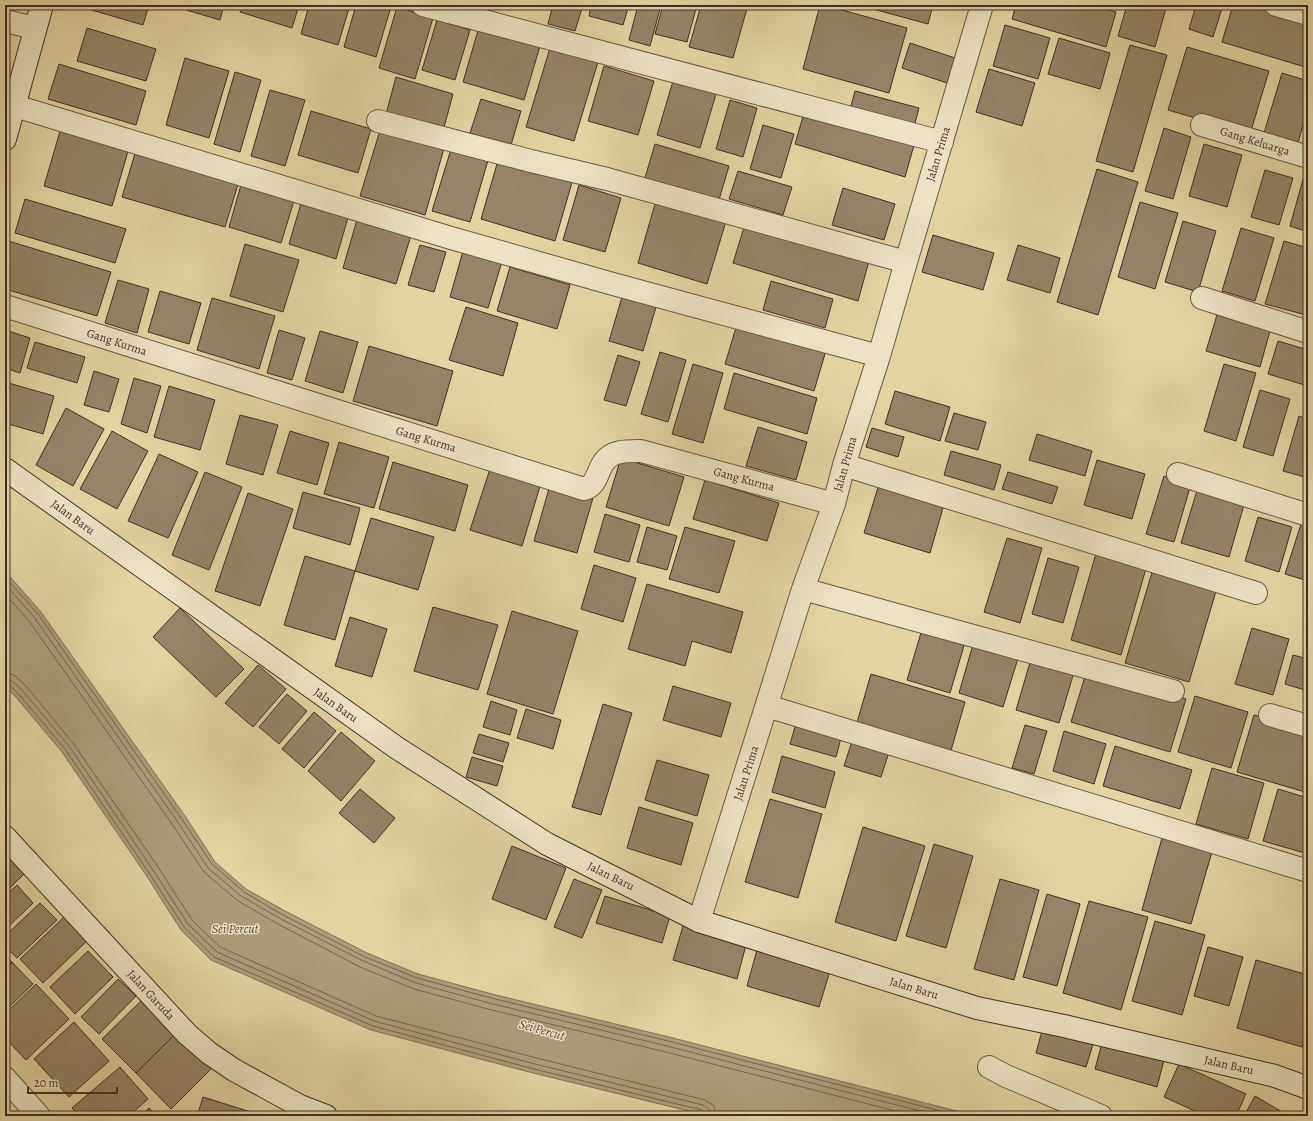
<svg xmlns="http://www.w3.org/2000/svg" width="1313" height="1121" font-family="Alegreya,serif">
<rect width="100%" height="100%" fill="#e4d4a4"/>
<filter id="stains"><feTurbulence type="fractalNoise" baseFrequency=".005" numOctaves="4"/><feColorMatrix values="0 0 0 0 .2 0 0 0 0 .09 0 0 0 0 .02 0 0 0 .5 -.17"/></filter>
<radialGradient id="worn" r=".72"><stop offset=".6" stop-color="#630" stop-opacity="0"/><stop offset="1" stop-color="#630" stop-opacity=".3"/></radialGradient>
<path fill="#ac9c7a" stroke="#817059" d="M5,571L41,612L185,816L215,862L246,889L285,911L367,953L418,974L492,994L669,1037L976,1116H709L529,1072L371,1030L211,960L181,930L146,875L62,752L15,696L5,687Z"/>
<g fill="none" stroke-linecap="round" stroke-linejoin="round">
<path stroke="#766550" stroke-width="1" d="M5,577L38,614L181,818L212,864L244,892L283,915L365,957L417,978L491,998L668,1041L960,1116
M5,584L34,617L177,821L208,868L241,896L281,919L363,961L416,983L489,1003L667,1046L940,1116
M5,594L29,621L172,824L204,872L238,901L278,924L360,967L414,989L488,1009L666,1052L915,1116
M5,673L14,675L26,686L73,743L158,867L192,920L220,947L376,1016L533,1057L705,1100L714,1106L716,1116
M5,679L12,681L22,690L69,746L153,870L188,924L217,952L374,1021L531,1063L703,1105L709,1109L710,1116
M5,684L9,685L18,693L65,749L149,873L184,927L214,957L373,1026L530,1068L702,1110L704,1112L705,1116"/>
</g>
<path fill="#958468" stroke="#402e27" d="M78,5H149L143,25L78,6Z
M187,5H224L220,20L186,10Z
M242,5H299L292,28L240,12Z
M309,5H350L338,45L301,34Z
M356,5H372L390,10L376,57L344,47Z
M553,5H583L575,31L548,24Z
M591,5H629L623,25L589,16Z
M638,5H661L650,46L629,40Z
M663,5H697L687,42L655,34Z
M701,5H748L733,58L689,47Z
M820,5H824L907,28L889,93L803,69Z
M862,5H933L928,24L862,6Z
M1016,5H1094L1116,12L1106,47L1012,19Z
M1127,5H1167L1155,47L1118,36Z
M1196,5H1223L1213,37L1189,29Z
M1233,5H1269L1308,17V58L1305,67L1222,42Z
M397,7L433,18L415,79L379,68Z
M437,20L470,30L455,80L422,70Z
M1005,25L1050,38L1038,79L993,66Z
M479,27L540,46L524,100L463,82Z
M87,28L156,49L146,81L77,61Z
M1059,38L1110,53L1100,89L1048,74Z
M910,43L955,58L947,83L902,68Z
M1130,45L1167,55L1133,172L1096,161Z
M1187,47L1269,71L1250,134L1168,110Z
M550,48L598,62L574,141L526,127Z
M185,58L229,71L209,138L166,125Z
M59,64L146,91L136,125L48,99Z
M604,66L654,81L638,135L588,121Z
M989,69L1035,83L1022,126L976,112Z
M235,72L261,80L240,152L214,144Z
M1282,73L1308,81V107L1298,143L1264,133Z
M396,77L453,94L443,131L386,114Z
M673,81L716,94L700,148L657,135Z
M270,90L305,100L285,166L251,156Z
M855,91L919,108L914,127L850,110Z
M481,99L521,111L511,145L470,133Z
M730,100L757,108L743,157L716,149Z
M311,111L371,129L358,173L298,155Z
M804,113L914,145L905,177L795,144Z
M763,125L794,134L781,178L750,169Z
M381,127L445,145L425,215L360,196Z
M61,128L129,148L112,206L44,186Z
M1164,128L1191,137L1173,199L1145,191Z
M655,144L729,166L718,203L644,181Z
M1204,144L1242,155L1227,207L1189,196Z
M452,146L489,157L470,222L432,211Z
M137,147L240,178L225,227L122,197Z
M499,157L573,179L555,241L481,219Z
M1097,169L1138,182L1098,315L1057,302Z
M1265,170L1293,178L1279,225L1251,217Z
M738,171L792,187L783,215L729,199Z
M1304,176L1308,177V232L1290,226Z
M241,185L294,201L281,243L229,227Z
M579,185L621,198L605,252L563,240Z
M843,188L895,204L884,240L832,225Z
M657,197L727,218L707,284L638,263Z
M25,199L126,229L115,263L15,233Z
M302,200L349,214L336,259L289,244Z
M1140,202L1178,213L1155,289L1118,277Z
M359,213L413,229L396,284L343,268Z
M1183,221L1216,231L1198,292L1165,282Z
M745,224L869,261L858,301L733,263Z
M1241,228L1274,238L1255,301L1222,291Z
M933,235L994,253L983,290L922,272Z
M5,240L111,272L97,316L5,289Z
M1284,241L1308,248V310L1306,315L1265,304Z
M245,244L299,260L283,312L230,296Z
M465,244L504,255L488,308L450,297Z
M420,245L446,252L434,292L408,285Z
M1018,245L1060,258L1050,293L1007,280Z
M510,267L570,285L557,329L497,311Z
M118,280L149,289L137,333L105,323Z
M771,281L833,299L825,328L763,310Z
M160,291L201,303L189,344L148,332Z
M622,297L656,307L643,351L609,341Z
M212,298L275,316L259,369L197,350Z
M466,307L518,323L503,376L449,360Z
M1217,315L1270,331L1260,367L1206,351Z
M738,321L827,347L814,391L725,364Z
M5,330L30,338L20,373L5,368Z
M279,330L305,338L292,380L267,373Z
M320,331L358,342L343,393L305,381Z
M1278,341L1308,350V386L1268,374Z
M35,342L85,357L77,383L27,368Z
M369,346L453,371L437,426L353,401Z
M660,352L686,360L668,422L641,414Z
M618,355L640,362L626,406L604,400Z
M693,364L723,373L703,443L672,434Z
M1224,364L1256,373L1236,441L1204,431Z
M94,371L119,379L109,412L84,405Z
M734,373L817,398L807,434L724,409Z
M134,378L161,386L147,433L121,424Z
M5,382L54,396L43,434L5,423Z
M169,386L215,400L200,450L154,437Z
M1260,390L1290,399L1273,456L1243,447Z
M895,391L950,407L940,441L885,424Z
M66,408L104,429L73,486L36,465Z
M954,413L986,422L978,450L945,441Z
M240,415L278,425L263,475L226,464Z
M1299,416L1308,419V478L1283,471Z
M758,427L807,442L796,480L746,466Z
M872,428L904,437L898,457L866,447Z
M112,431L148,451L117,509L80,489Z
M290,431L329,443L317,485L277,473Z
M1037,434L1092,451L1085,476L1029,460Z
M339,442L389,457L374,508L324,494Z
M951,451L1001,465L994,490L944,475Z
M159,454L198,472L168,538L128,521Z
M621,458L684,477L669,526L606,507Z
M1097,460L1145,474L1132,519L1084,505Z
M393,462L468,485L455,531L379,509Z
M490,469L541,483L522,546L470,530Z
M205,472L242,487L209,570L172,555Z
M1008,472L1058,487L1052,504L1002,489Z
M1164,476L1191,484L1174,542L1146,534Z
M705,480L779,503L767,541L693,519Z
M880,481L945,501L930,553L864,533Z
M1199,484L1246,498L1229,557L1181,543Z
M550,485L593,498L577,553L534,541Z
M303,492L360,508L350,545L293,528Z
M248,493L293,509L260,606L215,591Z
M605,514L640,525L629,562L594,552Z
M1258,517L1292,527L1279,572L1245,561Z
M371,518L434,537L418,590L355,571Z
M1302,521L1308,522V581L1285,574Z
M647,527L677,536L667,570L637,562Z
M685,527L735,541L719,593L669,579Z
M1007,538L1042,548L1020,623L984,612Z
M1097,550L1147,565L1121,655L1071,640Z
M305,556L355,571L335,640L284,625Z
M1048,558L1079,567L1063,623L1032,614Z
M594,565L636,578L623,622L581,609Z
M1153,569L1217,588L1189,682L1125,663Z
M647,584L743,612L731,653L692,641L685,666L628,649Z
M433,607L498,625L478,690L414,671Z
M180,608L244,669L216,697L153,637Z
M512,611L578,631L553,714L487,694Z
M350,617L387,629L372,677L335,666Z
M923,626L966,639L950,693L907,680Z
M1252,628L1289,639L1273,695L1235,684Z
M974,641L1019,655L1003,707L959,693Z
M1293,655L1308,659V691L1285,684Z
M1031,659L1074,672L1059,723L1016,710Z
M258,665L286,689L253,727L225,703Z
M1087,670L1186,699L1170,752L1071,722Z
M871,674L965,702L950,754L856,726Z
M673,686L731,703L721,737L663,720Z
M287,694L307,711L279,744L259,727Z
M1195,696L1248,712L1231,768L1178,752Z
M491,701L517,710L510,735L483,727Z
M603,704L632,713L601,815L572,807Z
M526,709L561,720L553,749L517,738Z
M314,712L336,731L304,768L282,749Z
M1254,715L1308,731V781L1305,792L1237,772Z
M797,720L842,734L836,757L790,744Z
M1025,725L1047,731L1034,774L1012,768Z
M1064,731L1106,744L1094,784L1053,771Z
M341,732L375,761L341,801L308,771Z
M479,734L509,743L503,762L473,753Z
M853,738L890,749L881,777L844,766Z
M1115,746L1192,770L1180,809L1103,786Z
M782,756L835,772L825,808L772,792Z
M472,757L503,766L497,786L466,777Z
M657,760L709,775L697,816L645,800Z
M1212,768L1264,783L1248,839L1196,824Z
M360,789L395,818L374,843L339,813Z
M1278,789L1308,798V854L1263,841Z
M770,799L822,814L798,898L745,882Z
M639,807L693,823L681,865L627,848Z
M863,827L925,846L896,941L835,922Z
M1162,838L1212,852L1191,924L1142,910Z
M934,844L973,856L946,948L906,936Z
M512,846L566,868L546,920L492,899Z
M5,853L24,874L5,893Z
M574,879L602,890L582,938L554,927Z
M1000,879L1039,890L1014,980L974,969Z
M17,885L33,903L5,930V896Z
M1047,894L1080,904L1057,986L1023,977Z
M605,896L670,916L662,943L596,923Z
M1089,901L1148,917L1121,1010L1063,993Z
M40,903L57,920L17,958L5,946V936Z
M65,916L88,940L43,983L20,959Z
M1155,921L1205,935L1182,1015L1132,1001Z
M683,926L746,945L737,979L673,960Z
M1208,947L1243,957L1229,1006L1194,996Z
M757,950L830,971L819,1007L747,986Z
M88,951L113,977L75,1014L50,987Z
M5,955L12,962L5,970Z
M1256,960L1308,975V1024L1302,1047L1237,1028Z
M12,962L33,984L5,1011V970Z
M118,979L136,996L99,1034L81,1017Z
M36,984L69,1019L26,1060L5,1038V1014Z
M144,998L177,1032L136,1073L102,1039Z
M74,1022L109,1061L69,1097L34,1059Z
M1043,1027L1094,1041L1086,1067L1036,1053Z
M177,1032L212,1068L171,1109L136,1073Z
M1102,1043L1164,1060L1157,1087L1095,1069Z
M1179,1064L1246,1094L1236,1116H1206L1164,1097Z
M120,1067L148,1099L129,1116H80L72,1108Z
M1255,1096L1289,1116H1244Z
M203,1097L251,1112L249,1116H197Z
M149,1108L156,1116H141Z"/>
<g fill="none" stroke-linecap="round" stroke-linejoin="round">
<g stroke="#695846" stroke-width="24">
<path id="street" d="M423,5L942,142
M1276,5L1308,14
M5,21L35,28
M15,106L451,238L613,284L879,356
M378,121L531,161L607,179L906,262
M1202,125L1308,157
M1202,298L1308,332
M5,306L584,489C597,486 597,471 604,462C612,450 629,451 641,451L834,504
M844,465L1256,593
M1178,474L1308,515
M803,589C926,624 1050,656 1173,691
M767,706L1308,871
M1270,715L1308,726
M699,921L803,589L834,504L844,465L879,356L906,262L982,5
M989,1067L1006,1076L1101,1116
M5,1078L39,1116"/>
</g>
<g stroke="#402e27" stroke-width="24">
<path id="secondary" d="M5,139L42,5
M5,469L397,748L547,844L699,921L977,1008L1064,1026L1275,1076L1308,1088
M5,837L187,1034L209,1053L234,1070L300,1106L326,1116"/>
</g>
<use href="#street" stroke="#ede3c4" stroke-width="22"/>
<use href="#secondary" stroke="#ede3c4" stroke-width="22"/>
</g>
<g text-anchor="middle" stroke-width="3" stroke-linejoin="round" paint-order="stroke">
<g font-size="12" fill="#402e27" stroke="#ede3c4">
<text transform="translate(1255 141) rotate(17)" y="4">Gang Keluarga</text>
<text transform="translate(938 154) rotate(-73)" y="4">Jalan Prima</text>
<text transform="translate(117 342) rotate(18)" y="4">Gang Kurma</text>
<text transform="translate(426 439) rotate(17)" y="4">Gang Kurma</text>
<text transform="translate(845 464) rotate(-74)" y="4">Jalan Prima</text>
<text transform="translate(744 479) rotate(15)" y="4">Gang Kurma</text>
<text transform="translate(73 517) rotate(36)" y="4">Jalan Baru</text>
<text transform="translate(336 705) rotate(35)" y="4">Jalan Baru</text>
<text transform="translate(746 773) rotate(-72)" y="4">Jalan Prima</text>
<text transform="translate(611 876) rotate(26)" y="4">Jalan Baru</text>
<text transform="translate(914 988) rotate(17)" y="4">Jalan Baru</text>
<text transform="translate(151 995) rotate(47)" y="4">Jalan Garuda</text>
<text transform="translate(1229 1065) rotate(13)" y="4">Jalan Baru</text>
</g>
<g font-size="13" font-style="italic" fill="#5b4a3c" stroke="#ede3c4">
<text x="235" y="933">Sei Percut</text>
<text transform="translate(542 1029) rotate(16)" y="5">Sei Percut</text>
</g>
</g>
<rect width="1313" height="1121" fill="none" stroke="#e4d4a4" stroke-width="20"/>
<rect x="6" y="6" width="1301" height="1109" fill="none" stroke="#402e27" stroke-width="2"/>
<rect x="10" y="10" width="1293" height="1101" fill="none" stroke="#402e27"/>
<path d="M28 1087v6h89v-6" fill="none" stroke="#402e27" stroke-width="2"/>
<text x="34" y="1087" font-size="12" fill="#402e27" stroke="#ede3c4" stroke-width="3" paint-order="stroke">20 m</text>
<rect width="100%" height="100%" filter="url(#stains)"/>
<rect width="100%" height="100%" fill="url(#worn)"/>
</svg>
